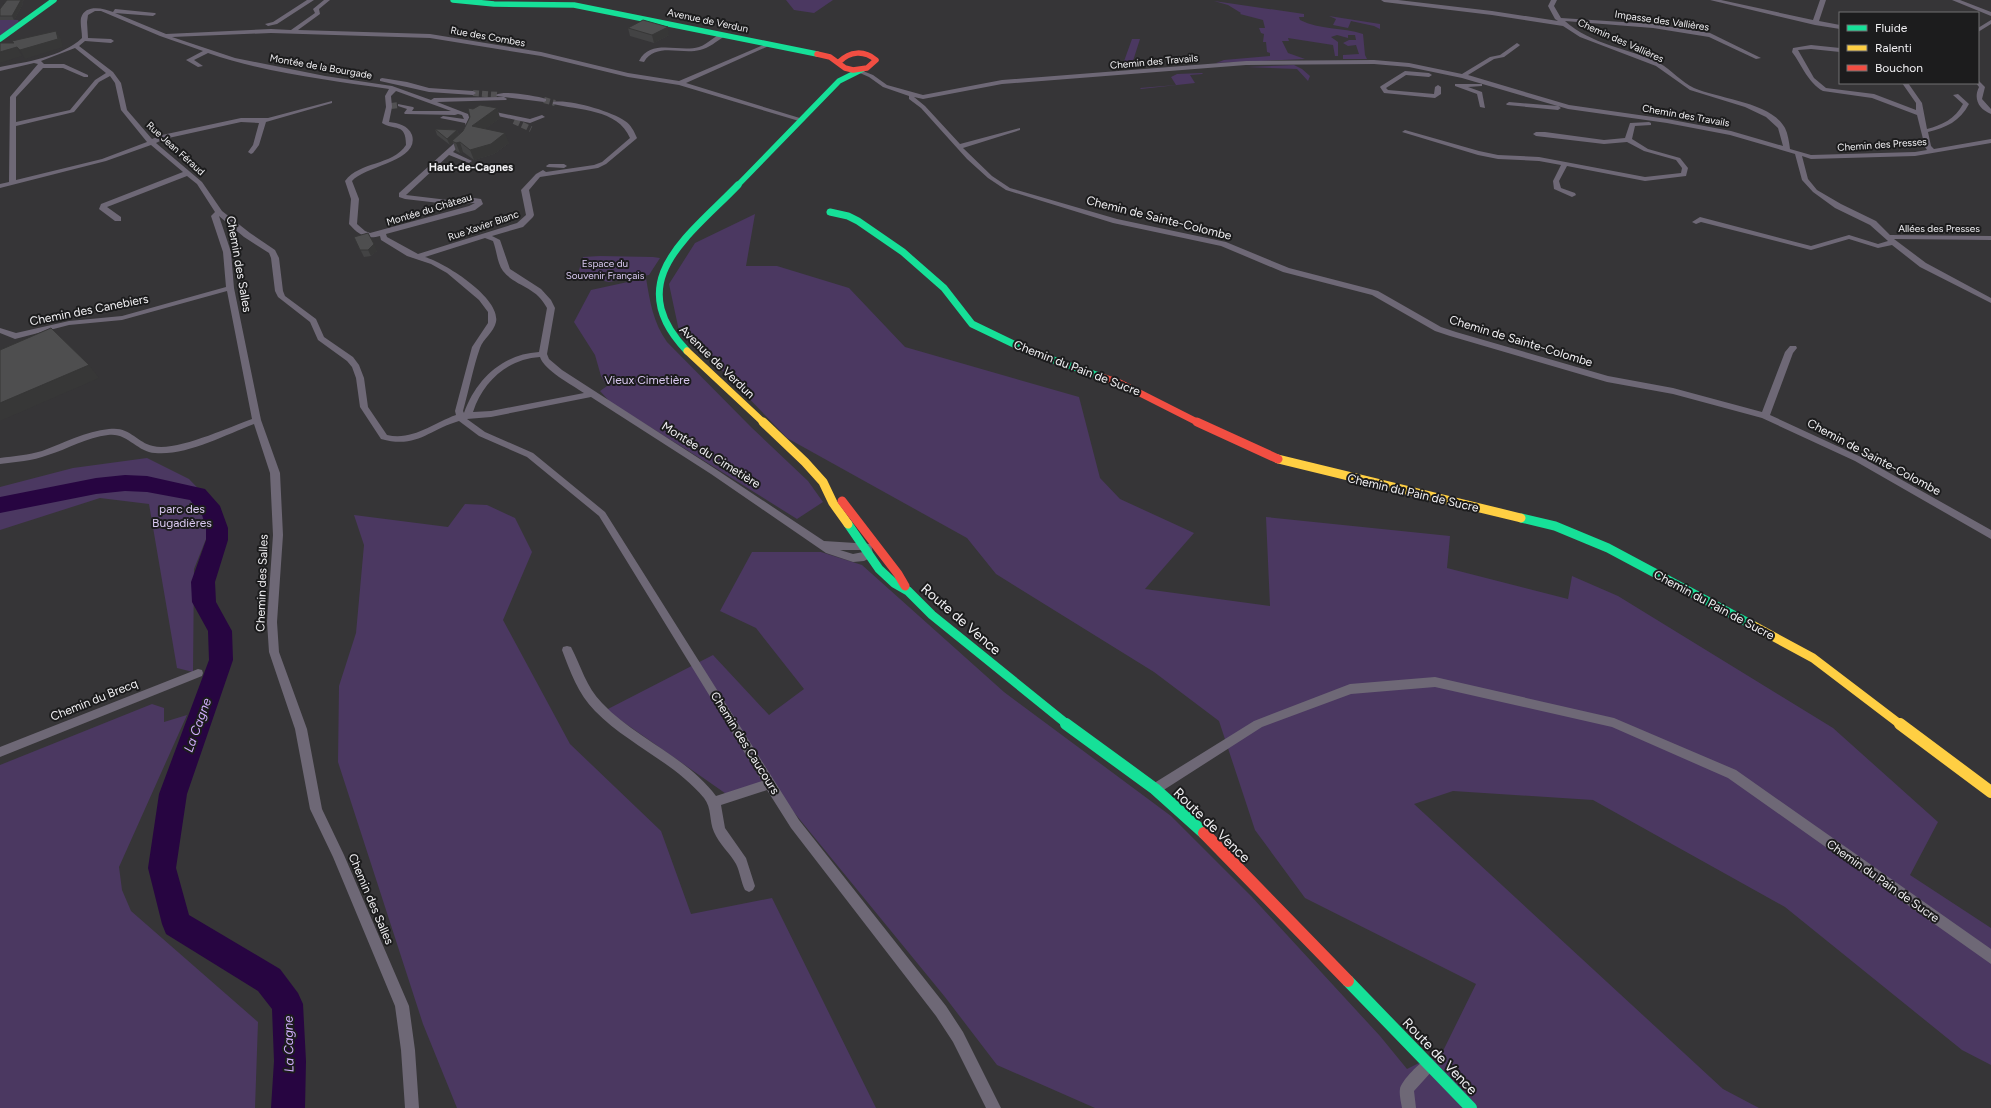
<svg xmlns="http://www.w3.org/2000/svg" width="1991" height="1108" font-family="Figtree,sans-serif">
<rect width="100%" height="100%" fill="#363537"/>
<path fill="#4b3861" d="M786,0H833L814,13L794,10Z
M1214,1L1304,14V17H1299L1300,20C1320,30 1342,27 1363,34L1365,55L1367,59H1343V55L1359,54L1356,45L1348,46L1343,43L1349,40H1356L1355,35H1348V38L1337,35L1331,37L1338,42V56H1335L1333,45L1288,38L1289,41H1282L1288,53L1305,59L1216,63L1224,60L1270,56V53L1267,52L1266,42H1263L1264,34L1261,33L1259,28H1265L1263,20L1240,14L1241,13L1228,5Z
M1329,16L1380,24V29L1374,26L1351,21L1348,28L1333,25L1336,19Z
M0,19L18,20L19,22L0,36Z
M1132,39H1140L1132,64H1123Z
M1294,65L1302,69L1310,76L1308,81L1297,69L1247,67Z
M1202,73L1203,74L1190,75L1195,83L1141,89L1140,88L1176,85L1171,77L1177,74Z
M755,214L746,266H777L849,288L905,347L1079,397L1100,478L1120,499L1194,533L1145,589L1270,606L1266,517L1450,536L1447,568L1568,599L1572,576L1618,596L1833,728L1938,822L1910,875L1991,928V1065L1962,1050L1785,907L1593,800L1453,791L1414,804L1723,1089L1759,1108H1095L997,1065L945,997L774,788L732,798L606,710L713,655L769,715L804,689L756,628L720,611L752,552H821L862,565L1004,692L1171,816L1251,896L1380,1036L1407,1069L1443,1051L1476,984L1305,898L1255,830L1219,721L1154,672L996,574L967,538L787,438L710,358L679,331L669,284L695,243Z
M600,256L653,257L660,258L649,275L609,282L589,278L584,281L579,270L583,257Z
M646,278C650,302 653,322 667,342L751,427L808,481L823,502L797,519L610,402L600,391L607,386L601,376L595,355L574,322L591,290Z
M147,458L189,479L218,509L194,569L193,672L177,668L149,504L100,498L0,530V487L73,468Z
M465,504L487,505L515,518L532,552L503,620L570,744L661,831L691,914L772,898L876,1108H457L423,1024L338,762L339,686L356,633L364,545L354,515L448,527Z
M152,704L164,708V722L187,715L119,867L122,890L131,911L258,1022L255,1108H0V765Z"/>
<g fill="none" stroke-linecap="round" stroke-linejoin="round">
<path fill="#270541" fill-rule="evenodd" d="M125,475L147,476L205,489L220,506L228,528V540L215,582L216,602L232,631L233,660L187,794L176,868L189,915L280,969L298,993L303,1004L306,1061L305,1108H271L274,1061L272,1009L258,991L166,934L162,924L148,868L159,794L209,660L208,631L192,602L191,582L206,540V528L202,515L190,500L147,492L125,491L96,494L0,513V497L96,478Z"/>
<path stroke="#525153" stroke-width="6" stroke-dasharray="6 3" stroke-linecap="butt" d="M473,93L499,95
M544,100L555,103
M391,106L400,105
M514,121L531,129"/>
<path fill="#6e6876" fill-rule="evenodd" d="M307,0H314L277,24L268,26L265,24L273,22Z
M324,0H330L319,9L320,14L298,30L430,34L541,52L628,73L679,81L768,43L773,44L686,83L803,119V121H799L679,85L628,77L541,56L430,38L271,33L172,37L235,58L325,76L392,86L431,100L434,98L504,97L497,96L496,95C504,90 536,96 546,99V101L544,102L504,97L507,99L506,100L437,102L468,114L472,126L465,140L453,152L472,161L469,163L449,155L406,195L448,200L474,198L481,199L483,204L475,210L386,234L387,237L418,254L517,223L526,215L521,190L536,174L543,170L546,172L594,165L602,162L630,138C618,109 578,110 553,104V102C569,99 611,111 625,121C631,125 634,131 637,138L636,139L606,164L598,168L540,177L529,190L534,215L533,217L523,227L492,236L500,240L510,269L541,289L551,300L555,308L547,354L549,359L562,370L717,470L824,541L871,544L873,554L872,557L864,561L853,562L826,553L711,474L591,397L491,417L467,419L485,432L533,453L605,512L799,820L946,1006L963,1032L1001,1108H986L953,1042L936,1016L791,828L767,790L721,805L725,828L746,858L755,886L753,890L749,892L745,890C741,882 740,872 736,864C730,853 719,844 714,832C709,821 712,808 704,798C674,762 627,744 595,711C578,694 570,671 562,650L563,647L567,646L571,647C581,666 586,687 602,703C636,739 686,756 716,796L762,781L599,516L527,457L479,436L459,421C428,430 417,449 381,439L360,407L356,378L352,367L347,361L318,340L310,322L278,297L275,291L271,258L269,253L244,237L219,216L231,252L234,288L261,420L280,473L283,535L277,622L279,652L307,729L322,809L344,855L409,1006L415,1050L419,1108H405L401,1050L395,1006L333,857L310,809L295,729L269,652L267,622L273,535L270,473L254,424C225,435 186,456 155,453C137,452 127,432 108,435C87,437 68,449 48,455C32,461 16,462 0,464V458C14,456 29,455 42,451C64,443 86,431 109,429C130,426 136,442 153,446C176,452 229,427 252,419L227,291L122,320L69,325L15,339L0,333V328L16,333L69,321L122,316L226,287L223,252L211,216L215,212L197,184L187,176L107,207L121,217V221H115L99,209L101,204L183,172L151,145L106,161L0,188V184L9,182L10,97L38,64L34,63L0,71V67C26,62 62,57 82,38C82,31 80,24 81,18C85,4 103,8 113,12L115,9L155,13L156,14L153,16L115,13L166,34L271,29L291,30L315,13L313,9ZM101,11L160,36L203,51L186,60L198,67L203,66L194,60L208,53C266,73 329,80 389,89L385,96L386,107L382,123C394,131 406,122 406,145C392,166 360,161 345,181L351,199L349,224C358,234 366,240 380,236L381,240L407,256L431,264L447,273L479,300L488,312V323L472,347L455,411L456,415C433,423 413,441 387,435L368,407L364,378L359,365L353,357L324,337L316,319L285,296L283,291L279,258L275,250L250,233L222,211L202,182L156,143L164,139L241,122L259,123L253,145L248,152L251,154L253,153L259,145L266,122L332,103V101L268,118H241L162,135L152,139L127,110L121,83L113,72L79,46L85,41L111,43L114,41L111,39L88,38L87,22L88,15L95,11ZM75,48L106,73L95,80L70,110L16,122V97L43,68H63L84,77H88V75L64,64H44L41,61ZM110,76L115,83L121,110L147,142L102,159L16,180V126L74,112L99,82ZM396,91L451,111H412L414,108L413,107L398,104V106L407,109L404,113L405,114L455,115L458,114L462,115L464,119L443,116L440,118L465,123L466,126L460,138L399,193V197L405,199L448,204L475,203L469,206L370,233L365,231L357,224L359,199L352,181C364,166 420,161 412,135C408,125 398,123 389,122L392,107L391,96ZM485,238L493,241C497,251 497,263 503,271C516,287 536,286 547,308L539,352C503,354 476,379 464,413L463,411C469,390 473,368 480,348C483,339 494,332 496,322C501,298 445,263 425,257ZM540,357C544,370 572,385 584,393L491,411L473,412C483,382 507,359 540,357ZM840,550H862L863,552L853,554Z
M1381,0H1398L1492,11L1558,21L1555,19L1548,6L1551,0H1557L1554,6L1561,18L1653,24L1710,33L1761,58L1756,59L1709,37L1653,28L1565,21C1591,45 1629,48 1659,63C1672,70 1681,82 1694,88C1719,99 1771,102 1785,128C1788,134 1789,142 1790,149L1811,155L1915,152L1927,150L1925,147L1917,115L1872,98L1823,91C1808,83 1802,65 1792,52L1793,48L1811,45L1840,48V52L1811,49L1798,50L1814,78L1826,88L1874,94L1916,110V103L1902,83H1908L1922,103L1927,129C1942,125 1955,119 1963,104L1953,95L1958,94L1969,104C1960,121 1946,128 1928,132L1931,146L1934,149L1991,139V143L1915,156L1811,159L1802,156L1808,179L1817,190L1841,204L1876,221L1890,235L1991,236V240L1894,239L1926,263L1991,298V303L1920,267L1892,245L1878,248L1849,239L1811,250L1701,222L1696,224L1692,222L1700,217L1811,246L1849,235L1878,244L1888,241L1870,225L1835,208L1813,192L1802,180L1795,154L1730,135L1667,123L1568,109L1462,78L1409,67L1374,64L1246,65L1002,84L923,99L914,97L925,106L960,144L1020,128V130L963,148L992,176L1010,188L1117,219L1226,242L1289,268L1378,291L1441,327L1456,332L1608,376L1673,388L1762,412L1785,352L1790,346H1796L1797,348L1793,353L1770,415L1861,457L1991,530V539L1855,461L1762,418L1673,394L1607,382L1450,336L1435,331L1372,295L1283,272L1221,246L1113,223L1006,190L988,178L967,159L921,108L909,99V96L883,87L869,77L853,70L858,69L873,75L887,85L923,95L1002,80L1246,61L1374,60L1409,63L1462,74L1490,57L1500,55L1517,43L1520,45L1519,46L1504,57L1494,59L1468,75L1569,105L1667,119L1731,131L1783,146L1778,128L1766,117L1745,107L1690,90L1656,66L1580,37L1563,26L1492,15L1384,2Z
M1710,0H1721L1813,20L1820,0H1826L1819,21L1840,25V29L1815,25Z
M1952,0H1960L1991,12V16Z
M1991,20V24L1978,32V28Z
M723,33L726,35L725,36C717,41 709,48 700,50C681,55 656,42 644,62L639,61C651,38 679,53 699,47C708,44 714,36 723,33Z
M1405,71L1429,73L1432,75L1429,77L1406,75L1386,88L1388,90L1434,94L1435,87L1438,85L1441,87V94L1435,98L1384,93L1380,87L1381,86Z
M382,78L407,82L429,88L473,91L476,93L473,95L429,92L380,81V79Z
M1978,80L1985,87L1982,99L1991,109V114C1979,109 1973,99 1979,87L1976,83H1978Z
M1455,84H1482V86L1468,87L1482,92L1485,108L1480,107L1477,94L1455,86Z
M1509,102L1558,106L1561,108L1558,110L1507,105L1506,104Z
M486,110L530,119L542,115L545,117L530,123L484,113L483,112Z
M1649,122L1651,123V125L1635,126L1632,139L1648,149L1680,158L1688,168L1686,176L1645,181L1567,166L1559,181L1561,188L1575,193L1576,195L1572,197L1554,189L1553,181L1561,165L1539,161L1498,159L1478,155L1402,132L1405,130L1479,151L1498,155L1539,157L1645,177L1681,173L1682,168L1676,160L1644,151L1627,142L1604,144L1536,136L1533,134L1536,132H1545L1604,140L1625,138L1630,123Z
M549,164H564L567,166L564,168L547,167L546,166Z
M198,669L202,670L203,673L202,676L0,757V747Z
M1435,677L1614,718L1736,770L1991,949V964L1728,778L1612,727L1435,687L1351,694L1262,727L1159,793L1155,794L1151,793L1149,789L1151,785L1254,721L1350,684Z
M1428,1058L1433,1060L1435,1065L1433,1070L1414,1091L1416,1108H1402C1401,1102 1399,1094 1400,1089C1401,1081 1421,1061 1428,1058Z"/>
<path stroke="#16e098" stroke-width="5.5" d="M453,0L494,4L574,5L817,54
M0,39L54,0
M737,186L839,81L863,69"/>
<path stroke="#16e098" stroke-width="7" d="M830,212L848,216L858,221L903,252L944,288L972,324L1028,351L1102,377
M687,351C620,281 689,236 738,185"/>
<path stroke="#16e098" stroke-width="9" d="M1521,518L1555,526L1608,548L1754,626
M848,524L879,569L894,583L908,591L932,615L1068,725"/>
<path stroke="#16e098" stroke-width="12" d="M1066,724L1155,789L1204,833
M1348,981L1471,1108"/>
<path stroke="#ffcf43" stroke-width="7" d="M687,351L764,423"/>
<path stroke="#ffcf43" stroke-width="9" d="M763,422L805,462L823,482L833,503L848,524
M1278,459L1521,518
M1754,626L1813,658L1901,725"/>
<path stroke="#ffcf43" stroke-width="12" d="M1900,724L1991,792"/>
<path stroke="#f24e42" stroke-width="5.5" d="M817,54L830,57L845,68L853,70L867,68L876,60C864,50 850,51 839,62"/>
<path stroke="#f24e42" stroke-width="7" d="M1102,377L1120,383L1199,423"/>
<path stroke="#f24e42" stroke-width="9" d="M1197,422L1278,459
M842,501L898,574L905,586"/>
<path stroke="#f24e42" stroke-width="12" d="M1204,833L1348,981"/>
</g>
<path fill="#434344" d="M7,0H24L22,2L23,4L14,20H0V9Z
M628,28L669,35L654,43L630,36Z
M497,108L500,118L485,129L509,143L494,154L474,160L463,152L460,153L456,151L453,142L450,145L437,135L435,129L457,130L459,135L463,131L473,109Z
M354,237L377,251L371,256L364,257Z"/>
<path fill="#373737" d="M19,0H24L22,2L23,4L14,20L12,16Z
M668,27L669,35L654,43L652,35Z
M56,31L61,39L63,47L25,59L20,50Z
M17,47L22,56L0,63V52Z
M497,108L500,118L476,136L472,126Z
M457,130L459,136L452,141L453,142L450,145L447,139Z
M505,133L509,143L494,154L474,160L470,150Z
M460,142L463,152L460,153L456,143Z
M374,244L377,251L371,256L368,250Z
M89,365L99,378L0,421V403Z"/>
<path fill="#4e4e4f" stroke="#373737" d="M7,0H21L12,16H0V9Z
M643,20L668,27L652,35L628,28Z
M56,31L58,39L20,50L17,47L0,52V43H14L12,41Z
M480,105L497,108L472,126L505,133L491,144L470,150L460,142L456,143L452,141L463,131L470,117L468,108L473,109Z
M435,129L457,130L447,139Z
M368,233L374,244L368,250H360L354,237Z
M51,328L89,365L0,403V350Z"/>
<g text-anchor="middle" stroke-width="4" stroke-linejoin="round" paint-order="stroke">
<g font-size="10" fill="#f1f0f3" stroke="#1c1c1d">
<text transform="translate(708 20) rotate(12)" y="4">Avenue de Verdun</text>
<text transform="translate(1662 20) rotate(8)" y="4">Impasse des Vallières</text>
<text transform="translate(488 36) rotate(10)" y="4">Rue des Combes</text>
<text transform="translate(1621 40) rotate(24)" y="4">Chemin des Vallières</text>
<text transform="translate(1154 61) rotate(-5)" y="4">Chemin des Travails</text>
<text transform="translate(321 66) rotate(10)" y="4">Montée de la Bourgade</text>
<text transform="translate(1686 115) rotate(10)" y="4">Chemin des Travails</text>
<text transform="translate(1882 144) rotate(-4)" y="4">Chemin des Presses</text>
<text transform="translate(176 148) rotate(42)" y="4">Rue Jean Féraud</text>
<text transform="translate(429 209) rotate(-17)" y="4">Montée du Château</text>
<text transform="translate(483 225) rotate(-19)" y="4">Rue Xavier Blanc</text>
<text x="1939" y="232">Allées des Presses</text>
</g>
<g font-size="10" fill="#dac9f1" stroke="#1c1c1d">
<text x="605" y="267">Espace du<tspan x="605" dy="12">Souvenir Français</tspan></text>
</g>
<g font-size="11" font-weight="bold" fill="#f1f0f3" stroke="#1c1c1d">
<text x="471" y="171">Haut-de-Cagnes</text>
</g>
<g font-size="12" fill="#f1f0f3" stroke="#1c1c1d">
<text transform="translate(1159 218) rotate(14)" y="4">Chemin de Sainte-Colombe</text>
<text transform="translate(239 264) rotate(80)" y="4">Chemin des Salles</text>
<text transform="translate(89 310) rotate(-11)" y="4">Chemin des Canebiers</text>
<text transform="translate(1521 341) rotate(17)" y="4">Chemin de Sainte-Colombe</text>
<text transform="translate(717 362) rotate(44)" y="4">Avenue de Verdun</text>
<text transform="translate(1077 368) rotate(21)" y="4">Chemin du Pain de Sucre</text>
<text transform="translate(711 455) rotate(32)" y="4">Montée du Cimetière</text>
<text transform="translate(1874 457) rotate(28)" y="4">Chemin de Sainte-Colombe</text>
<text transform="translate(1413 493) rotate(13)" y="4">Chemin du Pain de Sucre</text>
<text transform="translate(262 583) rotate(-88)" y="4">Chemin des Salles</text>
<text transform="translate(1714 605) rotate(28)" y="4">Chemin du Pain de Sucre</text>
<text transform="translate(94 700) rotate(-22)" y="4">Chemin du Brecq</text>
<text transform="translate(745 743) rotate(58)" y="4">Chemin des Caucours</text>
<text transform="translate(1883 881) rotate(35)" y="4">Chemin du Pain de Sucre</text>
<text transform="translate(371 899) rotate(67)" y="4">Chemin des Salles</text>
</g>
<g font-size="12" fill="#dac9f1" stroke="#1c1c1d">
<text x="647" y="384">Vieux Cimetière</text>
<text x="182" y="513">parc des<tspan x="182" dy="14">Bugadières</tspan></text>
</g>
<g font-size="13" font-style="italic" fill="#d0adfc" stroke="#1c1c1d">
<text transform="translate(197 725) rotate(-70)" y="5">La Cagne</text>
<text transform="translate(288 1044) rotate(-91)" y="5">La Cagne</text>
</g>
<g font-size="14" fill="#f1f0f3" stroke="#1c1c1d">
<text transform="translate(961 619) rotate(41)" y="5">Route de Vence</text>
<text transform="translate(1212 825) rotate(44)" y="5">Route de Vence</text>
<text transform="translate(1440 1056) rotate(46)" y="5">Route de Vence</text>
</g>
</g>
<rect x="1839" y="12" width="140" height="72" fill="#1c1c1d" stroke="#717173"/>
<rect x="1847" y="25" width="20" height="6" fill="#16e098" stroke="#717173"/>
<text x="1875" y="32" font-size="12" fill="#f1f0f3">Fluide</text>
<rect x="1847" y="45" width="20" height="6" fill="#ffcf43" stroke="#717173"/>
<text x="1875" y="52" font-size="12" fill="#f1f0f3">Ralenti</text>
<rect x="1847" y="65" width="20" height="6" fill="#f24e42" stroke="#717173"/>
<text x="1875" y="72" font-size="12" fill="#f1f0f3">Bouchon</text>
</svg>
